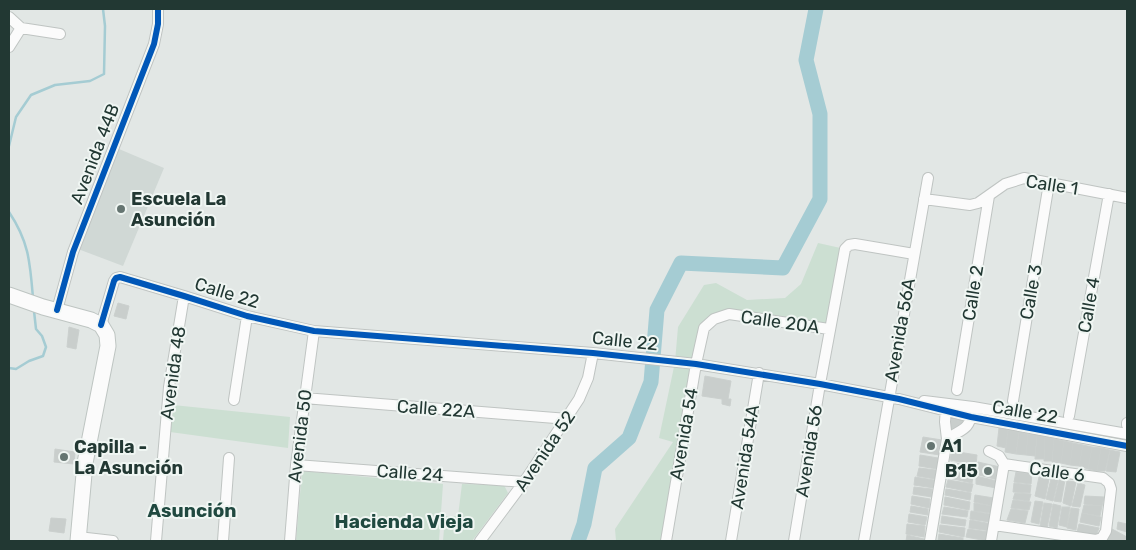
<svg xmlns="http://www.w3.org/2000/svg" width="1136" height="550" font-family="Rubik,sans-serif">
<rect width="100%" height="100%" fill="#e2e7e5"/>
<path fill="#d0d8d5" d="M119,149L164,168L123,266L78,249Z"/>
<path fill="#ccdfd2" d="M818,243L845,249L829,329L729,314L709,323L666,541H616L615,529L673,442L659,438L675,362L678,327L704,285L716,283L747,300L785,298L801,284Z
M173,405L290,417L288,448L170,432Z
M302,471L443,484L439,541H296Z
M462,484L504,485L508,493L472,541H443L445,516H458Z"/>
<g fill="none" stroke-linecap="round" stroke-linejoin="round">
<path stroke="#a5ccd3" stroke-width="2.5" d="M9,146L16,117L31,95L55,85L90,81L104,74L105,26L103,9
M9,212C29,242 30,262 33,298
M9,368L16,369L29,361L43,356L46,347L42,336L36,329L34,311"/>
<path stroke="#a5ccd3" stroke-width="15" d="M578,541L584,524L595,468L629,438L651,382L657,310L681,263L783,268L820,199V114L806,60L816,9"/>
</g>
<path fill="#c9cecc" stroke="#cbd0ce" d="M118,303L129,306L126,319L114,316Z
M69,327L79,330L76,349L67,347Z
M705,376L731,381L728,399H731L730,406L722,404V399L702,396Z
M950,415L964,418L960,430L948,429Z
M999,428L1008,430L1006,448L997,446Z
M1008,430L1019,432L1016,454L1005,452Z
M1019,432L1028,434L1026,455L1016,454Z
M1028,434L1037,435L1035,456L1026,455Z
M1037,435L1045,437L1044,459H1035Z
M923,437L942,440L940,455L920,452Z
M1045,437L1054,439L1052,461H1044Z
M1054,439L1064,441L1061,463L1052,462Z
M1064,441L1073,443L1070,465L1061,463Z
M1073,443L1083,445L1079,466L1070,465Z
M1083,445L1092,447L1088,469L1079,466Z
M1092,447L1101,448L1097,471L1088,469Z
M1101,448L1110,450L1105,471H1097Z
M55,449L75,452L74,464L54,462Z
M1110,450L1120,452L1116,472L1106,471Z
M952,451L977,455L976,465L950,460Z
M920,455L938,458L937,469L919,466Z
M951,462L975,467L974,475L950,470Z
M978,462L1000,467L998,480L975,474Z
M919,468L936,470L935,479L917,476Z
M950,472L973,476L972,483L949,478Z
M1016,472L1032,474L1031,484L1014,482Z
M976,476L997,481L996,488L976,484Z
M915,477L934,480V488L914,485Z
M1039,477L1049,479L1045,499L1035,496Z
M1051,479L1058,480L1053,501L1046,499Z
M948,480L973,484L971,492L946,487Z
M1059,480H1065L1061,502L1054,501Z
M1067,481L1076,482L1071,506L1063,503Z
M1014,483L1031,485L1030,493L1013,492Z
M1078,483L1085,485L1080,507L1072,506Z
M914,487L932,489V497L913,494Z
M946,489L971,493L970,500L945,495Z
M1015,493L1031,494L1029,501L1013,499Z
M975,495L994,498L993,506L974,502Z
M912,496L930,499L929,508L911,504Z
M1085,496L1104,497L1102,506L1084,504Z
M945,497L970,502L969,510L944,505Z
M1013,500L1031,502L1029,510L1011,508Z
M1035,501L1043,502L1039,524L1031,522Z
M974,503L992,506L991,513L974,511Z
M1044,503L1052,504L1047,528L1040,526Z
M1053,504L1061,506L1057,528L1049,526Z
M1084,505L1102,506L1100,516L1082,513Z
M911,506L928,509V515L910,512Z
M944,507L968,511L967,517L942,514Z
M1062,507H1070L1067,527L1059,525Z
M1071,508L1079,509L1076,530L1067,528Z
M1011,509L1028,511L1025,523L1007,520Z
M971,511L990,514L989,522L970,519Z
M1082,513L1101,517L1099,526L1080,522Z
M909,514L927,517L925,525L908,522Z
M942,516L966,520L965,526L941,523Z
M51,518L66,519L64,533L49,531Z
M970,520L992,524L991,531L969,528Z
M1118,522L1127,524V532L1117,529Z
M907,524L925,526L924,537L906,534Z
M1079,524L1099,528L1096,536L1077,532Z
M940,525L965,528L964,537L939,532Z
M968,529L989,532L987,541L966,537Z
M1112,529L1127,537V541H1104Z
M939,534L963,538V541H938Z
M907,535L924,539V541H906Z"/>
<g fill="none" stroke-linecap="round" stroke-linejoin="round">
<g stroke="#bfc4c2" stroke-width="12">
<path id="street" d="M9,17L21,28L60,34
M9,47L21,28
M924,199L970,205L978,203L1005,184L1024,178L1127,198
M57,310L73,252L154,44L158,24V9
M101,325L114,281L116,278L120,277L184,296L247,316L314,331L593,353L696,364L820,384L899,399L971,417L1127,446
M957,390L989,196
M304,398L568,419
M234,400L247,316
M924,401L973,407L1127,434
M1013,401L1049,183
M1069,416L1109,194
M1127,425V423
M947,439C961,429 969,431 972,412
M989,451L999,456L1004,464L991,541
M296,465L524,482
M994,525L1096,540L1102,538L1106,531L1111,489L1109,483L1103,478L1004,464
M78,537L113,541
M156,541L169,387L184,296
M223,541L229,458
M290,541L296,465L314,331
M480,541L524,482L579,399L588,378L593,353
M666,541L696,364L704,328L714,319L729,314L829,329
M731,541L759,373
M794,541L820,384L845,249L849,245L855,244L914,254
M864,541L928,178
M930,541L947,439L945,422L946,406"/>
</g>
<g stroke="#bec5c2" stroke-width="17">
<path id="secondary" d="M9,295L43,307L91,320L101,325L107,335L108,346L85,463L78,541"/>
</g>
<use href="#street" stroke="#fbfbfb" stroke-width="10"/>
<use href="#secondary" stroke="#fbfbfb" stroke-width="15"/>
<g stroke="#f0f6f3" stroke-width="9">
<path id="cycleway" d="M57,310L73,252L154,44L158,24V9
M101,325L114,281L116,278L120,277L184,296L247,316L314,331L593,353L696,364L820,384L899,399L971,417L1127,446"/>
</g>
<use href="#cycleway" stroke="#0057b8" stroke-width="6"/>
</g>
<g fill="#657571" stroke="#f0f6f3" stroke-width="2">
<circle cx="121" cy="209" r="5"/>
<circle cx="931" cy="446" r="5"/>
<circle cx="64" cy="457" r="5"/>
<circle cx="988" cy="471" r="5"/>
</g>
<g text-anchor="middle" stroke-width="4" stroke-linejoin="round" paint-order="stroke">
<g font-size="18" fill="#223833" stroke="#f0f6f3">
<text transform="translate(95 154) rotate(-69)" y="6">Avenida 44B</text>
<text transform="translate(1052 185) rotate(9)" y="6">Calle 1</text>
<text transform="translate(1031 292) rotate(-80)" y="6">Calle 3</text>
<text transform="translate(227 293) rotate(17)" y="6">Calle 22</text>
<text transform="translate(973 293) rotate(-81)" y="6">Calle 2</text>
<text transform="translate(1089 305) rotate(-80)" y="6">Calle 4</text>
<text transform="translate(780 322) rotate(8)" y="6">Calle 20A</text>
<text transform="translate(900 330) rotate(-80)" y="6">Avenida 56A</text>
<text transform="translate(625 341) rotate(6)" y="6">Calle 22</text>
<text transform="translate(173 373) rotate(-82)" y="6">Avenida 48</text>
<text transform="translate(436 409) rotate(4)" y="6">Calle 22A</text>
<text transform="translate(1025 412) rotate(10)" y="6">Calle 22</text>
<text transform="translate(684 434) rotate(-80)" y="6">Avenida 54</text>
<text transform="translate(300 436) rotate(-83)" y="6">Avenida 50</text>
<text transform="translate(545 451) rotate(-56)" y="6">Avenida 52</text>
<text transform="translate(809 451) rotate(-81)" y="6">Avenida 56</text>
<text transform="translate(745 457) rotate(-81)" y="6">Avenida 54A</text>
<text transform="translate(1057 472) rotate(8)" y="6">Calle 6</text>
<text transform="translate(410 473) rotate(4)" y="6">Calle 24</text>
</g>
<g font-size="18" font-weight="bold" fill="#223833" stroke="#f0f6f3" text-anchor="start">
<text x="131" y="205">Escuela La<tspan x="131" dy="21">Asunción</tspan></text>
<text x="941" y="452">A1</text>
<text x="74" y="453">Capilla -<tspan x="74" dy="21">La Asunción</tspan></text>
<text x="978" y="477" text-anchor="end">B15</text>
</g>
<g font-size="19" font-weight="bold" fill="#204940" stroke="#f0f6f3">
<text x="192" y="517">Asunción</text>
<text x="404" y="528">Hacienda Vieja</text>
</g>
</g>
<rect width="1136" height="550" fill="none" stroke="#223833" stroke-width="20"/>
</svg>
